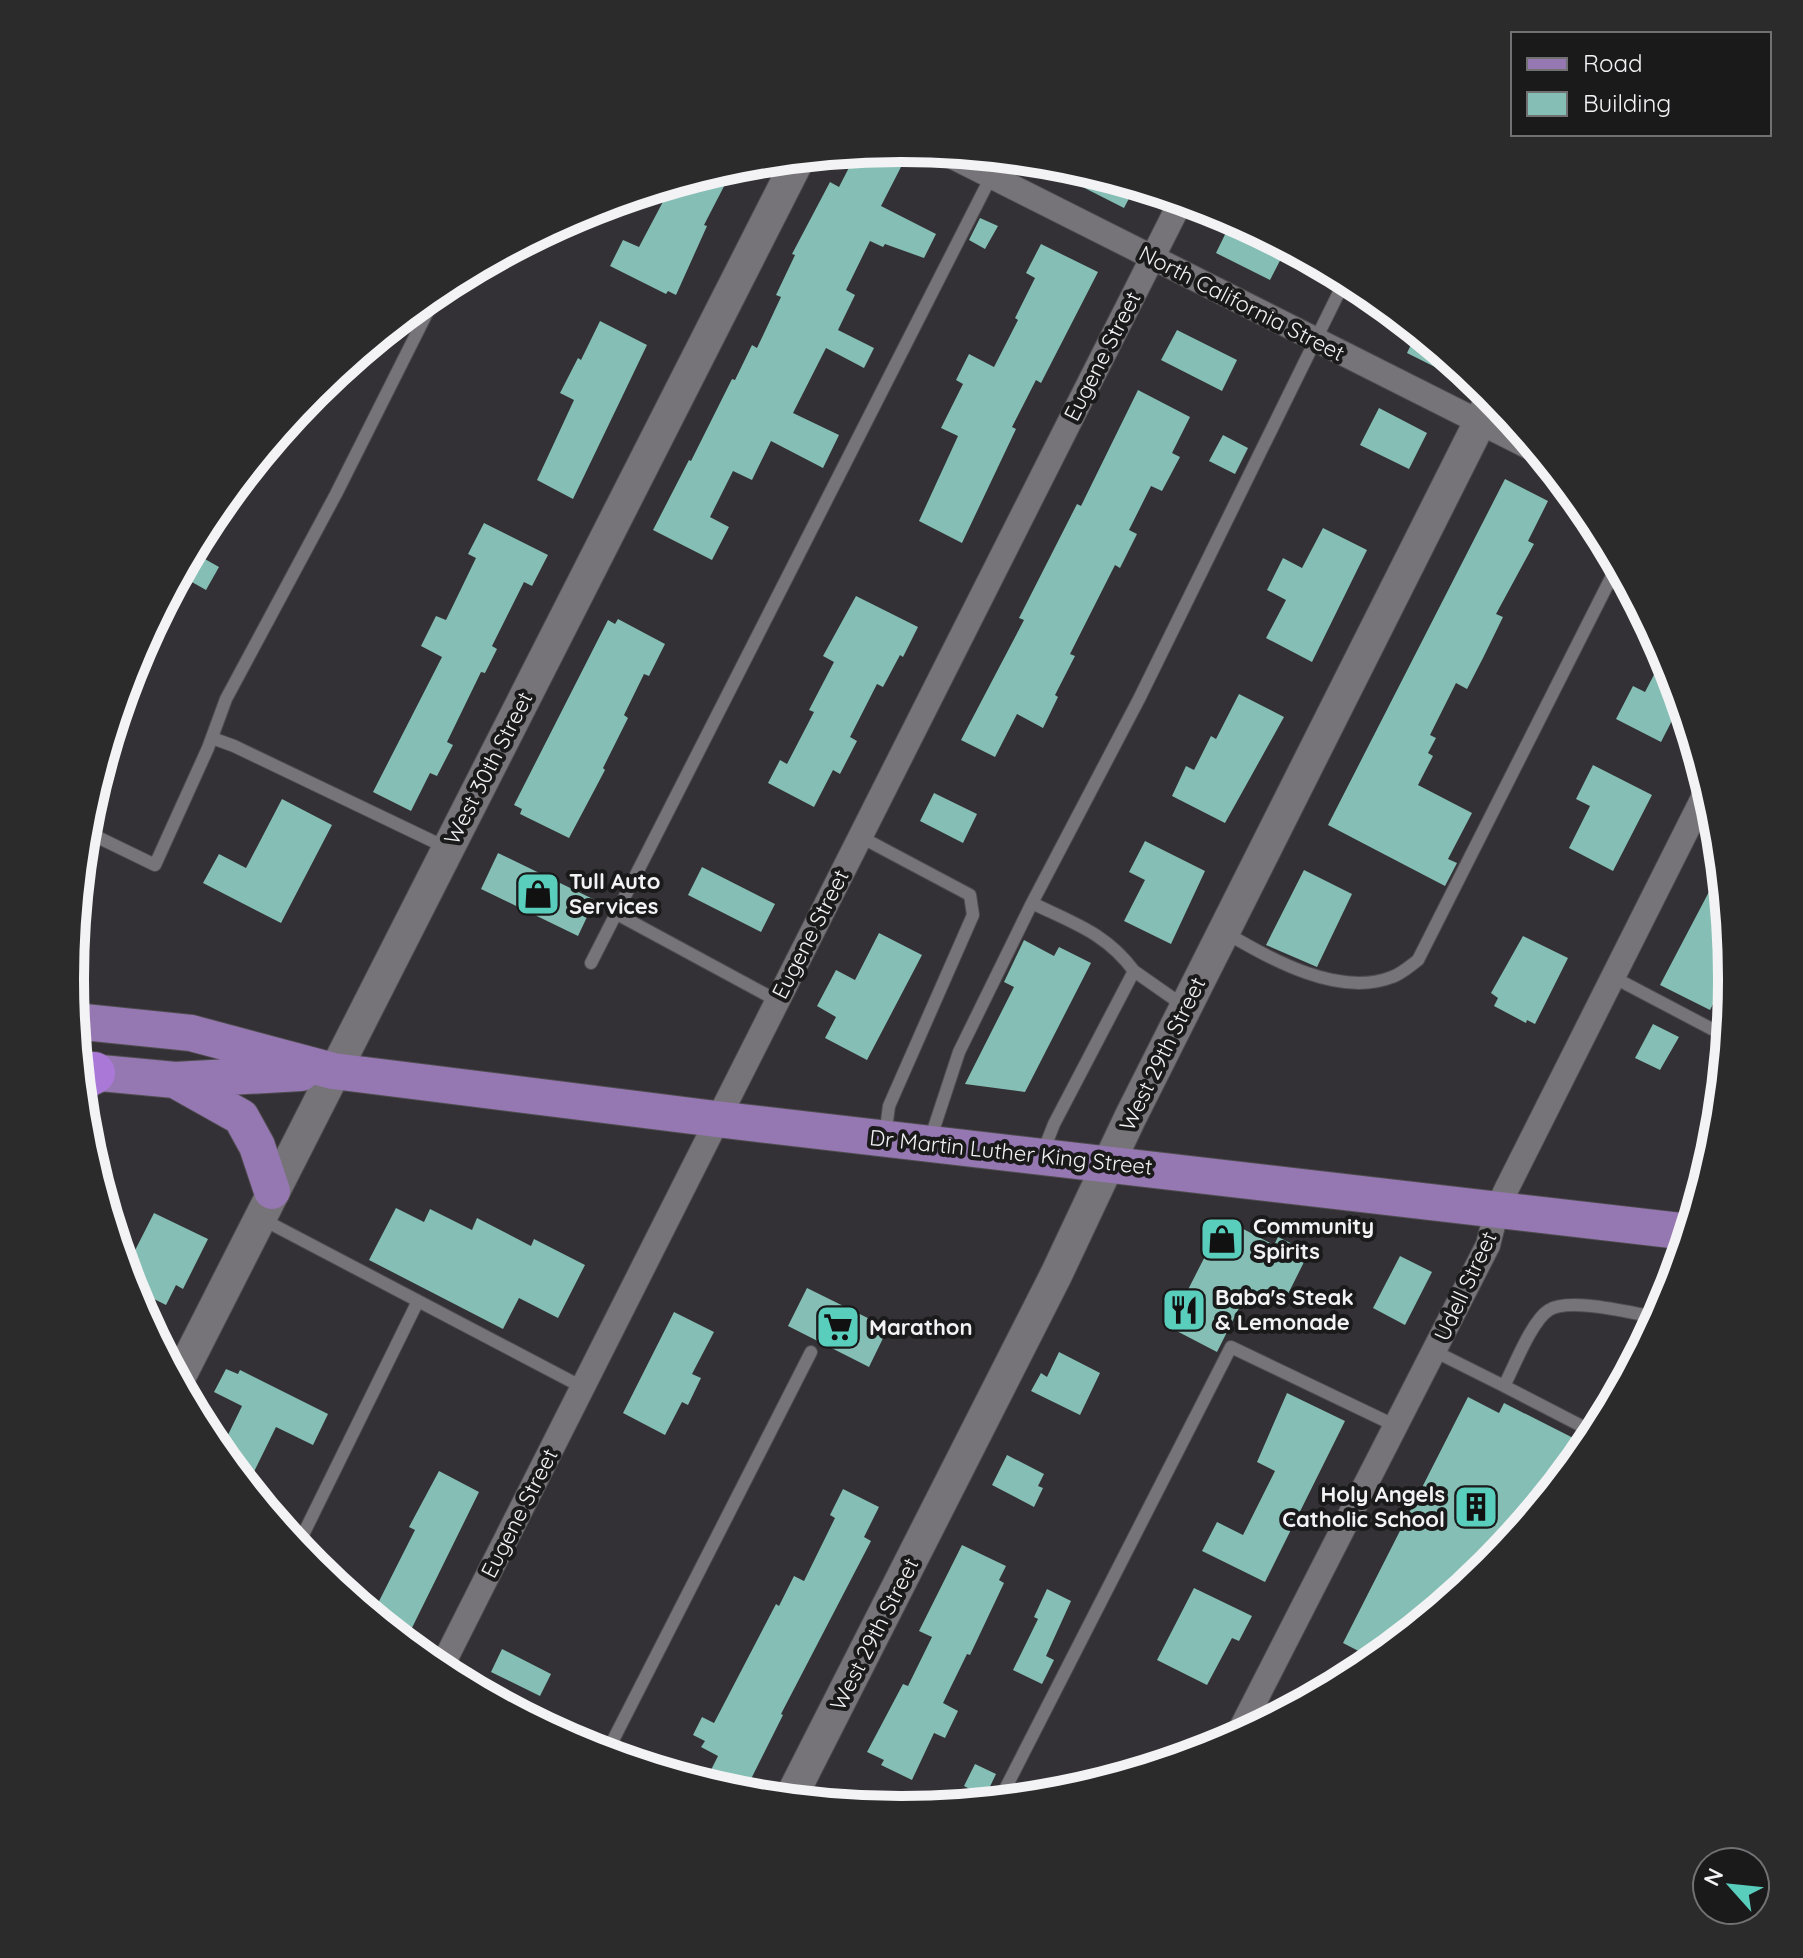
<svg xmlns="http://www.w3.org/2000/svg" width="1803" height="1958" font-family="Quicksand,sans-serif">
<rect width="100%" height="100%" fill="#333135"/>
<path fill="#84beb4" d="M869,151L901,167L881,206L936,234L924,258L885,244L883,247L870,241L846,290L855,295L838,330L874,348L864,368L826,348L793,413L839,435L823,468L771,441L752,480L733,471L710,517L729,527L712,560L653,530L689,460L691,461L732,379L735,380L752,345L757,348L781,297L776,295L795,255L792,254L830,182L839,187L857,152Z
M1052,162L1064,164L1136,185L1124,208L1049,170Z
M735,165L704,225L707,226L676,295L668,291L666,294L610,266L623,240L639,247L666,196L671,199L680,181Z
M980,218L998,226L985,249L969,240Z
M1233,218L1287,247L1270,280L1216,253Z
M1041,244L1098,272L1041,383L1036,380L1012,427L1016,429L962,543L919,521L958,436L941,428L963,384L956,380L969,354L994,367L1018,320L1015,318L1035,278L1026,273Z
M600,321L647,345L573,499L537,480L574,400L560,393L578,358L581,360Z
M1177,330L1237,360L1222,391L1161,360Z
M1417,332L1471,376L1467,383L1407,353Z
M1138,390L1190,417L1172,453L1180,457L1162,491L1151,486L1129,530L1137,534L1120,568L1115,565L1070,654L1075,656L1055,695L1058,697L1043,728L1017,714L995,757L961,740L1024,620L1019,618L1077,504L1081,506Z
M1379,408L1427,433L1409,469L1360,445Z
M1223,435L1248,448L1235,474L1209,461Z
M1505,479L1548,501L1528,541L1534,544L1496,614L1503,617L1483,658L1467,689L1456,683L1430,735L1436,738L1428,753L1433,756L1418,785L1472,813L1448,859L1457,863L1445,886L1328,825Z
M484,523L548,555L532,586L524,582L492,646L497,649L485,673L481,672L447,742L453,745L437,776L430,773L411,811L373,792L442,657L421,646L436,616L446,620L476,558L468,554Z
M1323,528L1367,550L1312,662L1266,638L1286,600L1267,590L1283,558L1302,568Z
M196,554L219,567L206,590L183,577Z
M856,596L918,627L903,657L900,655L883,687L877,684L850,737L857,741L840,774L833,770L814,807L768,783L780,760L787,764L814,712L809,710L834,662L823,656Z
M618,619L665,644L649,676L644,674L624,715L628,718L603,768L605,770L569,838L520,814L522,809L514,805L608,620L615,624Z
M1657,669L1675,678L1682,701L1661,742L1616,719L1633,686L1645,692Z
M1239,694L1284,717L1225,823L1172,796L1186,766L1194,770L1211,736L1216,739Z
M1593,765L1652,795L1613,871L1569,848L1590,806L1576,799Z
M934,793L977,814L963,843L920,821Z
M282,799L332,825L281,923L203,883L219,854L246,868Z
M1145,841L1205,871L1171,944L1124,921L1145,880L1129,872Z
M498,853L595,900L578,936L481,889Z
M702,867L775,904L761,932L688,895Z
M1722,867L1732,967L1710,1010L1660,985Z
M1304,870L1352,894L1317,967L1266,945Z
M879,933L922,955L867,1060L825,1038L836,1017L817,1006L836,970L855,980Z
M1523,936L1568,958L1535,1024L1527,1020L1526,1023L1494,1006L1498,998L1491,993Z
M1024,940L1054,956L1059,947L1091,963L1025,1092L965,1084L1014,987L1004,982Z
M1653,1024L1679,1037L1660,1070L1635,1058Z
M396,1208L424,1222L430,1209L472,1230L477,1218L531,1246L534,1239L585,1265L558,1318L519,1298L503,1329L369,1260Z
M154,1213L208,1239L183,1289L176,1285L166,1305L130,1287L125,1270Z
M1224,1219L1274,1245L1278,1237L1309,1252L1281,1308L1247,1292L1217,1352L1169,1327Z
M1400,1256L1432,1272L1405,1325L1373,1308Z
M807,1288L888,1328L869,1367L788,1326Z
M674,1312L714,1332L692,1374L701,1378L688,1405L682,1402L665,1435L623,1413Z
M1059,1352L1100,1373L1080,1415L1031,1391L1041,1373L1047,1377Z
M226,1369L238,1374L240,1370L328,1414L313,1445L276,1427L247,1486L210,1441L202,1427L226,1439L242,1406L214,1392Z
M1287,1393L1345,1421L1265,1582L1202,1551L1217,1522L1243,1535L1275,1471L1257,1462Z
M1468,1397L1499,1413L1504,1403L1589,1446L1489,1567L1376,1660L1343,1643Z
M1007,1455L1044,1474L1038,1486L1043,1488L1034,1507L992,1485Z
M439,1471L479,1492L405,1642L372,1615L415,1530L409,1527Z
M843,1489L879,1507L864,1537L871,1541L781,1714L783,1715L743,1795L704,1784L718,1756L701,1747L705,1741L693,1735L702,1717L714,1723L776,1604L779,1606L794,1576L804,1581L835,1518L830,1515Z
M962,1545L1006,1566L999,1580L1004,1583L970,1655L967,1654L943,1703L958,1711L945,1738L934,1733L912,1780L881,1765L884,1760L867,1752L903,1684L908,1686L932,1637L919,1631Z
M1194,1588L1252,1616L1239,1641L1232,1638L1207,1685L1157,1660Z
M1047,1589L1071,1601L1046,1656L1054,1660L1042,1684L1013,1670L1038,1619L1034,1617Z
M502,1649L551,1674L540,1696L491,1672Z
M975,1764L996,1774L985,1797L964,1786Z"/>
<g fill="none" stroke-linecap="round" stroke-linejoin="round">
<g stroke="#4f4d50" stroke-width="14">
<path id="service" d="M212,738L234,746L447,848
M85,831L155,865L208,748L226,699L336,494L440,287
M859,836L970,895L973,915L889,1106L885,1136
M1032,903C1073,923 1106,933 1134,971L1054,1124L1043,1152
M617,914L776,1000
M1226,933C1271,959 1339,998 1392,977C1401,974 1410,966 1418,960L1618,564
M591,963L1001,157
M1134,971L1184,1006
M1613,977L1727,1037
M930,1140L959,1052L1032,903L1139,699L1346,278
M262,1219L582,1387
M1434,1351L1504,1386C1514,1367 1532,1320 1549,1310C1569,1297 1631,1313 1656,1317L1658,1319
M1504,1386L1597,1434
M297,1547L418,1301
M606,1754L811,1352
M999,1801L1231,1347L1396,1426"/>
</g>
<g stroke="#4f4d50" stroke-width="26">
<path id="minor" d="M943,152L1541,453
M440,1670L1182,199
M1236,1738L1488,1245L1497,1209L1507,1188L1708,788"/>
</g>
<g stroke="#4f4d50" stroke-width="34">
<path id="secondary" d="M178,1380L799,158
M790,1799L1056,1275L1130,1118L1493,396"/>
</g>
<g stroke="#4f4d50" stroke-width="38">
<path id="primary" d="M74,1021L191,1033L333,1071L716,1119L1689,1232
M79,1071L175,1080L301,1073
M175,1080L241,1117L257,1146L272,1191"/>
</g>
<g stroke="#4f4d50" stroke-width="44">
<path id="motorway" d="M80,1080L94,1073"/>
</g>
<use href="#service" stroke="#767478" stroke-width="12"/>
<use href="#minor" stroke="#767478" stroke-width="24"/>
<use href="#secondary" stroke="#767478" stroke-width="32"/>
<use href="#primary" stroke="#9577b1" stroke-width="36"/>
<use href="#motorway" stroke="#aa79d7" stroke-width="42"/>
</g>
<defs>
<g id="shop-square" transform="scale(2.3)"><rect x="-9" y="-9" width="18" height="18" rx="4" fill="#5acebd" stroke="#1a1a1b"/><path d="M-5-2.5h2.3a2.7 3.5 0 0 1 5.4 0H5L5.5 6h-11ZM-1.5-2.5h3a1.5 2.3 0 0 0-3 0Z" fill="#111"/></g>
<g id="restaurant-square" transform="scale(2.3)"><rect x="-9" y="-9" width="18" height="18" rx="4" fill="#5acebd" stroke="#1a1a1b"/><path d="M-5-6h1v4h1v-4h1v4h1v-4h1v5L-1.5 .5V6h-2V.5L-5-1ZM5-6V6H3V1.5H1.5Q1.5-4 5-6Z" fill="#111"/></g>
<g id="supermarket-square" transform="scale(2.3)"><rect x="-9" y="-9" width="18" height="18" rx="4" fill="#5acebd" stroke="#1a1a1b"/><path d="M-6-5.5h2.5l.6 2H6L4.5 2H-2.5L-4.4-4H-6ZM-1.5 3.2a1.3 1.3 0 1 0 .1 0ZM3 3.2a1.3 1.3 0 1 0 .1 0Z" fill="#111"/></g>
<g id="building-square" transform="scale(2.3)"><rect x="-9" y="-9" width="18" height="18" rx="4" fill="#5acebd" stroke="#1a1a1b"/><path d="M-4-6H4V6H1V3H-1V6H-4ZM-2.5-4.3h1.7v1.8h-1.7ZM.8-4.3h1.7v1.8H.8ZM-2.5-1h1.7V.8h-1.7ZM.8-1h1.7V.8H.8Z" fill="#111"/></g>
</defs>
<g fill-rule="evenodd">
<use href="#shop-square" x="538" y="894"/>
<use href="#shop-square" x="1222" y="1239"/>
<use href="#restaurant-square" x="1184" y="1310"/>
<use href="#supermarket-square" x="838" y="1327"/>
<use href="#building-square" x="1476" y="1507"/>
</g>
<g text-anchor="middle" stroke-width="8" stroke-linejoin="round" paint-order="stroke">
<g font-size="22" fill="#f3f2f4" stroke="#1a1a1b">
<text transform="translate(1242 303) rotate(27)" y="8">North California Street</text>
<text transform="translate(1102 356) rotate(-63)" y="8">Eugene Street</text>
<text transform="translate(488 768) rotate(-63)" y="8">West 30th Street</text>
<text transform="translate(810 934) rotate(-63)" y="8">Eugene Street</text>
<text transform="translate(1162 1054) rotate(-64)" y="8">West 29th Street</text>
<text transform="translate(1011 1152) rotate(6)" y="8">Dr Martin Luther King Street</text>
<text transform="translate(1465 1286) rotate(-65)" y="8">Udell Street</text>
<text transform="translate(519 1513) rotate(-63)" y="8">Eugene Street</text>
<text transform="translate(874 1634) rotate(-63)" y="8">West 29th Street</text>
</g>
<g font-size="22" font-weight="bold" fill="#f3f2f4" stroke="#1a1a1b" text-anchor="start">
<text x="569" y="889">Tull Auto<tspan x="569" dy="25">Services</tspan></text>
<text x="1253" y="1234">Community<tspan x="1253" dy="25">Spirits</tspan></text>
<text x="1215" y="1305">Baba's Steak<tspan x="1215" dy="25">&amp; Lemonade</tspan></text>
<text x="869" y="1335">Marathon</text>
<text x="1445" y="1502" text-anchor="end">Holy Angels<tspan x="1445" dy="25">Catholic School</tspan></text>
</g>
</g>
<path d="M0 0H1803V1958H0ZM84 979a817 817 0 1 1 1634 0a817 817 0 1 1-1634 0Z" fill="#2b2b2c" fill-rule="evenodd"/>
<path fill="none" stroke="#f3f2f4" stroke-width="10" d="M84 979a817 817 0 1 1 1634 0a817 817 0 1 1-1634 0Z"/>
<rect x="1511" y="32" width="260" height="104" fill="#1a1a1b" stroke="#717072" stroke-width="2"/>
<rect x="1527" y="58" width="40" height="12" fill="#9577b1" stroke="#717072" stroke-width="2"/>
<text x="1583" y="72" font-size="24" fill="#f3f2f4">Road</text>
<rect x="1527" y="92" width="40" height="24" fill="#84beb4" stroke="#717072" stroke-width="2"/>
<text x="1583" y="112" font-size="24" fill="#f3f2f4">Building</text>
<g transform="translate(1731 1886) rotate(297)"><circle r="38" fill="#1a1a1b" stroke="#717072" stroke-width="2"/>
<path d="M0-6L14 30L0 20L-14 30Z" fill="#5acebd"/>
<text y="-12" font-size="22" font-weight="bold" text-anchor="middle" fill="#f3f2f4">N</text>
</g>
</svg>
